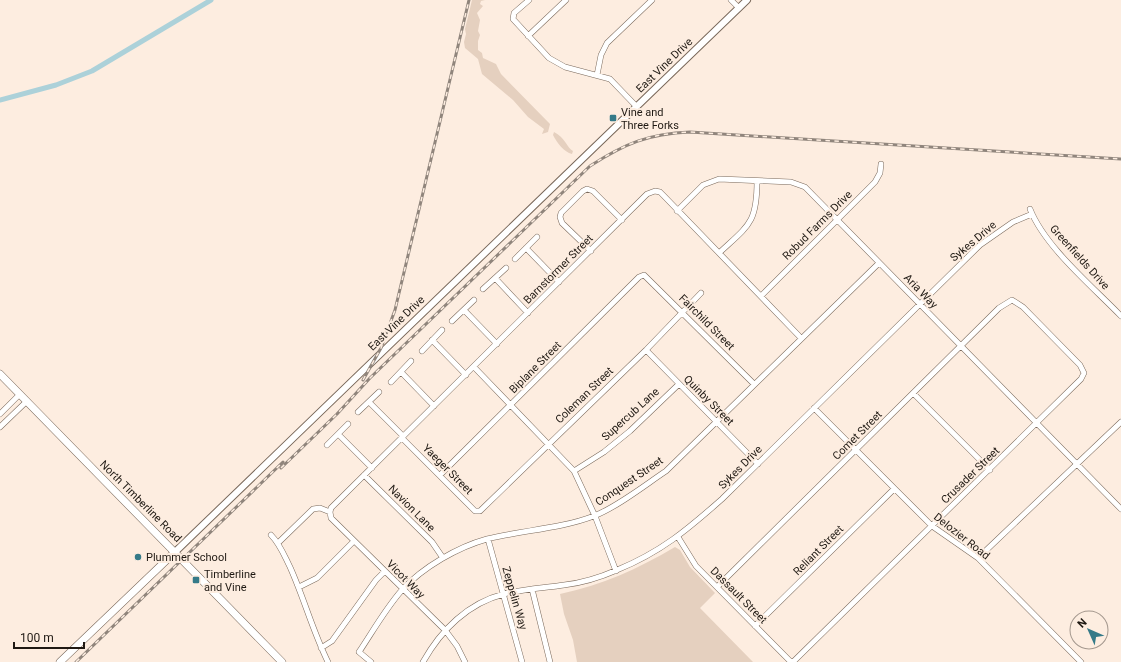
<svg xmlns="http://www.w3.org/2000/svg" width="1121" height="662" font-family="Roboto,sans-serif">
<rect width="100%" height="100%" fill="#fdede0"/>
<path fill="#e5d0bf" d="M472,0H485L481,1L480,4L483,6L477,13L480,20L478,31L480,35L478,41V50L482,53L483,58L496,64L501,74L550,124L548,132L542,134L544,129L528,117L513,100L482,74L478,59L465,48L464,42L466,34L465,29Z
M554,132C565,137 567,148 573,151L572,154C564,152 557,143 553,135Z
M675,547L680,550L690,567L715,593L700,608L753,662H577L573,640L564,614L560,594C602,585 638,569 675,547Z"/>
<g fill="none" stroke-linecap="round" stroke-linejoin="round">
<path stroke="#acd1d9" stroke-width="5" d="M0,100L56,85L92,71L211,0"/>
<g stroke="#7a695b" stroke-width="6">
<path id="minor" d="M529,0L514,13L513,19L549,58L565,67L610,79L636,106
M731,0L739,8
M528,36L566,0
M597,75L601,55L607,43L652,0
M1030,209C1045,247 1092,286 1121,316
M677,211L703,185L719,179L791,182L805,187L1121,509
M526,248L559,282
M591,251L562,223L560,217L561,213L583,191L587,189L593,191L622,220
M719,253C749,225 757,223 757,181
M515,259L537,237
M495,278L528,313
M483,289L506,268
M761,296L875,182L880,173L881,164
M464,310L497,344
M452,321L474,300
M432,340L466,375
M646,350L758,464
M422,351L442,330
M474,367L574,471L595,516L616,571
M401,372L434,406
M391,382L411,361
M913,393L990,470
M369,402L403,436
M814,408L932,526L978,558L1081,662
M358,412L379,392
M0,414L20,394
M0,427L27,401
M338,434L372,468
M402,438L475,511H480L646,350L701,293
M327,445L348,424
M574,471L604,452L630,431L679,384
M364,475L432,542L443,558
M440,475L639,277L644,275L754,384
M330,512L331,508L647,194L655,191L660,192L664,196L801,338
M330,512L331,518L445,630L457,646L465,662
M271,535C280,544 284,555 290,567C304,598 313,632 328,662
M678,537L696,566L791,662
M488,539L522,662
M279,542L313,509L320,508L330,512
M978,558L1121,422
M299,587L317,578L354,541
M717,587L999,308L1012,300L1023,307L1080,365L1084,373L1081,379L793,662
M532,589L550,662
M755,626L894,489
M321,648L332,641L376,580L384,572
M371,662L359,652C373,631 386,608 402,590C423,567 458,547 487,539C523,530 560,529 594,516C617,507 645,485 666,471L879,263
M423,662C441,630 468,603 504,594C524,589 544,588 564,585C582,583 601,577 617,570C661,552 687,530 722,499L980,245L1013,222L1032,214"/>
</g>
<g stroke="#7a695b" stroke-width="8">
<path id="tertiary" d="M175,552L747,0"/>
</g>
<g stroke="#7a695b" stroke-width="8">
<path id="secondary" d="M0,374L282,662
M60,662L175,552"/>
</g>
<use href="#minor" stroke="#fff" stroke-width="5"/>
<use href="#tertiary" stroke="#fff" stroke-width="6"/>
<use href="#secondary" stroke="#fff" stroke-width="7"/>
<g stroke="#90857c" stroke-width="3">
<path id="rail" d="M363,380L381,348L395,310L469,0
M281,468L337,414L370,378L590,166C626,143 648,134 690,132L1121,159
M76,662L283,462"/>
</g>
<use href="#rail" stroke="#fdede0" stroke-width="1.5" stroke-dasharray="4.5" stroke-linecap="butt"/>
</g>
<g fill="#357a88" stroke="#fdede0" stroke-width="1.5">
<rect x="609" y="114" width="8" height="8" rx="2"/>
<circle cx="138" cy="557" r="4"/>
<rect x="192" y="576" width="8" height="8" rx="2"/>
</g>
<g text-anchor="middle" stroke-width="4" stroke-linejoin="round" paint-order="stroke">
<g font-size="11" fill="#1f1913" stroke="#fdede0">
<text transform="translate(664 65) rotate(-44)" y="4">East Vine Drive</text>
<text transform="translate(817 225) rotate(-45)" y="4">Robud Farms Drive</text>
<text transform="translate(973 241) rotate(-40)" y="4">Sykes Drive</text>
<text transform="translate(1080 257) rotate(48)" y="4">Greenfields Drive</text>
<text transform="translate(558 269) rotate(-45)" y="4">Barnstormer Street</text>
<text transform="translate(921 291) rotate(46)" y="4">Aria Way</text>
<text transform="translate(707 322) rotate(45)" y="4">Fairchild Street</text>
<text transform="translate(396 323) rotate(-44)" y="4">East Vine Drive</text>
<text transform="translate(535 367) rotate(-45)" y="4">Biplane Street</text>
<text transform="translate(584 395) rotate(-44)" y="4">Coleman Street</text>
<text transform="translate(709 400) rotate(45)" y="4">Quinby Street</text>
<text transform="translate(630 414) rotate(-42)" y="4">Supercub Lane</text>
<text transform="translate(857 435) rotate(-45)" y="4">Comet Street</text>
<text transform="translate(740 467) rotate(-45)" y="4">Sykes Drive</text>
<text transform="translate(448 469) rotate(45)" y="4">Yaeger Street</text>
<text transform="translate(970 475) rotate(-44)" y="4">Crusader Street</text>
<text transform="translate(629 481) rotate(-34)" y="4">Conquest Street</text>
<text transform="translate(141 501) rotate(45)" y="4">North Timberline Road</text>
<text transform="translate(412 508) rotate(45)" y="4">Navion Lane</text>
<text transform="translate(962 536) rotate(38)" y="4">Delozier Road</text>
<text transform="translate(818 550) rotate(-45)" y="4">Reliant Street</text>
<text transform="translate(406 579) rotate(45)" y="4">Vicot Way</text>
<text transform="translate(739 595) rotate(45)" y="4">Dassault Street</text>
<text transform="translate(515 598) rotate(74)" y="4">Zeppelin Way</text>
</g>
<g font-size="11" fill="#1f1913" stroke="#fdede0" text-anchor="start">
<text x="621" y="116">Vine and<tspan x="621" dy="13">Three Forks</tspan></text>
<text x="146" y="561">Plummer School</text>
<text x="204" y="578">Timberline<tspan x="204" dy="13">and Vine</tspan></text>
</g>
</g>
<g transform="translate(1089 630) rotate(315)"><circle r="19" fill="#fdede0" stroke="#a4988e"/>
<path d="M0-3L7 15L0 10L-7 15Z" fill="#357a88"/>
<text y="-6" font-size="11" font-weight="bold" text-anchor="middle" fill="#1f1913">N</text>
</g>
<path d="M14 642v6h70v-6" fill="none" stroke="#1f1913" stroke-width="2"/>
<text x="20" y="642" font-size="12" fill="#1f1913" stroke="#fdede0" stroke-width="3" paint-order="stroke">100 m</text>
</svg>
